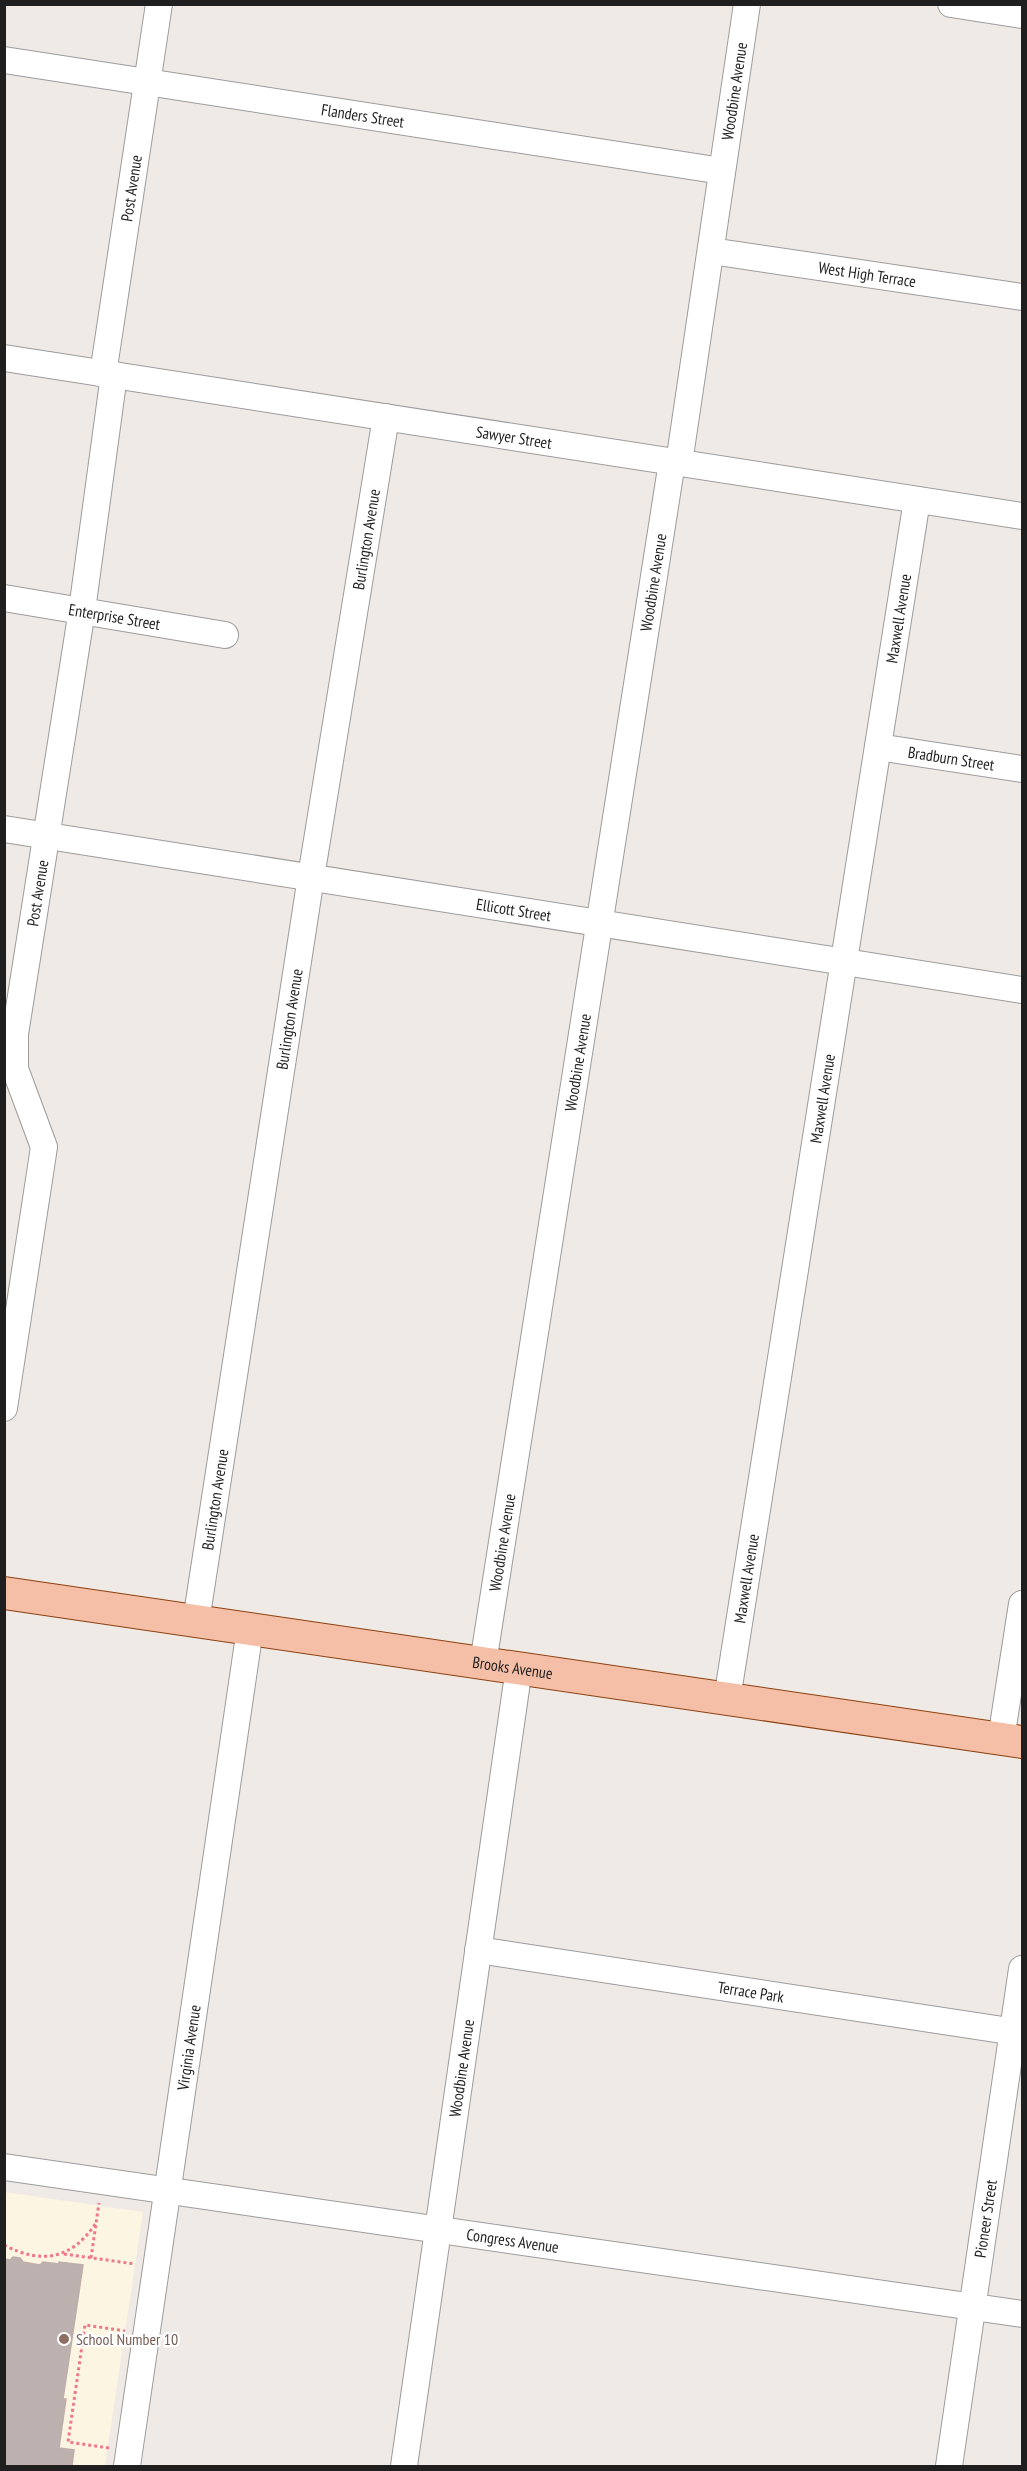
<svg xmlns="http://www.w3.org/2000/svg" width="1027" height="2471" font-family="'PT Sans Narrow',sans-serif">
<rect width="100%" height="100%" fill="#efeae6"/>
<path fill="#fcf5e2" d="M4,2192L143,2212L105,2466H5Z"/>
<path fill="#bcb1af" stroke="#bfadaa" stroke-width="1.5" d="M13,2257L20,2258L23,2262L40,2265L43,2262L59,2264V2262L83,2265L63,2399H66L59,2448L74,2450L72,2466H4V2259L10,2260Z"/>
<g fill="none" stroke-linecap="round" stroke-linejoin="round">
<g stroke="#9c9c9c" stroke-width="28">
<g id="minor">
<path d="M951,4L1022,15"/>
<path id="s1" d="M4,60L722,171"/>
<path id="s2" d="M711,251L1022,297"/>
<path id="s3" d="M4,358L1022,516"/>
<path id="s4" d="M103,374L159,4"/>
<path id="s5" d="M679,463L747,4"/>
<path id="s6" d="M4,598L225,635"/>
<path id="s7" d="M878,747L1022,769"/>
<path id="s8" d="M4,829L1022,990"/>
<path id="s9" d="M4,1408L44,1147L15,1069V1034L82,610L114,375"/>
<path id="s10" d="M196,1621L311,877L386,417"/>
<path id="s11" d="M483,1663L672,462"/>
<path id="s12" d="M727,1699L917,500"/>
<path d="M1001,1739L1022,1604"/>
<path id="s13" d="M478,1950L1022,2033"/>
<path id="s14" d="M4,2167L1022,2314"/>
<path id="s15" d="M127,2466L250,1629"/>
<path id="s16" d="M404,2466L519,1668"/>
<path id="s17" d="M949,2466L1022,1969"/>
</g>
</g>
<g stroke="#8d400e" stroke-width="34">
<g id="major">
<path id="s18" d="M4,1593L1022,1742"/>
</g>
</g>
<path stroke="#ed798c" stroke-width="3" stroke-dasharray="3 3" stroke-linecap="butt" d="M4,2245C42,2265 72,2259 96,2223
M64,2254L135,2264
M91,2258L99,2203
M109,2448L68,2442L85,2325L125,2331"/>
<use href="#minor" stroke="#fff" stroke-width="26"/>
<use href="#major" stroke="#f4bea7" stroke-width="32"/>
</g>
<circle fill="#8d6e63" stroke="#fff" stroke-width="2" cx="64" cy="2339" r="6"/>
<g text-anchor="middle" stroke-width="4.5" stroke-linejoin="round" paint-order="stroke">
<g font-size="16" fill="#1f1f1f" stroke="#fff">
<text dy="6" stroke="none"><textPath href="#s5" startOffset="376">Woodbine Avenue</textPath></text>
<text dy="6" stroke="none"><textPath href="#s1" startOffset="363">Flanders Street</textPath></text>
<text dy="6" stroke="none"><textPath href="#s4" startOffset="188">Post Avenue</textPath></text>
<text dy="6" stroke="none"><textPath href="#s2" startOffset="158">West High Terrace</textPath></text>
<text dy="6" stroke="none"><textPath href="#s3" startOffset="516">Sawyer Street</textPath></text>
<text dy="6" stroke="none"><textPath href="#s10" startOffset="1095">Burlington Avenue</textPath></text>
<text dy="6" stroke="none"><textPath href="#s11" startOffset="1094">Woodbine Avenue</textPath></text>
<text dy="6" stroke="none"><textPath href="#s6" startOffset="112">Enterprise Street</textPath></text>
<text dy="6" stroke="none"><textPath href="#s12" startOffset="1094">Maxwell Avenue</textPath></text>
<text dy="6" stroke="none"><textPath href="#s7" startOffset="74">Bradburn Street</textPath></text>
<text dy="6" stroke="none"><textPath href="#s9" startOffset="525">Post Avenue</textPath></text>
<text dy="6" stroke="none"><textPath href="#s8" startOffset="516">Ellicott Street</textPath></text>
<text dy="6" stroke="none"><textPath href="#s10" startOffset="609">Burlington Avenue</textPath></text>
<text dy="6" stroke="none"><textPath href="#s11" startOffset="608">Woodbine Avenue</textPath></text>
<text dy="6" stroke="none"><textPath href="#s12" startOffset="608">Maxwell Avenue</textPath></text>
<text dy="6" stroke="none"><textPath href="#s10" startOffset="123">Burlington Avenue</textPath></text>
<text dy="6" stroke="none"><textPath href="#s11" startOffset="122">Woodbine Avenue</textPath></text>
<text dy="6" stroke="none"><textPath href="#s12" startOffset="122">Maxwell Avenue</textPath></text>
<text dy="6" stroke="none"><textPath href="#s18" startOffset="514">Brooks Avenue</textPath></text>
<text dy="6" stroke="none"><textPath href="#s13" startOffset="276">Terrace Park</textPath></text>
<text dy="6" stroke="none"><textPath href="#s15" startOffset="423">Virginia Avenue</textPath></text>
<text dy="6" stroke="none"><textPath href="#s16" startOffset="402">Woodbine Avenue</textPath></text>
<text dy="6" stroke="none"><textPath href="#s17" startOffset="250">Pioneer Street</textPath></text>
<text dy="6" stroke="none"><textPath href="#s14" startOffset="514">Congress Avenue</textPath></text>
</g>
<g font-size="16" fill="#785e54" stroke="#fff" text-anchor="start">
<text x="76" y="2345">School Number 10</text>
</g>
</g>
<rect width="1027" height="2471" fill="none" stroke="#1f1f1f" stroke-width="12"/>
</svg>
